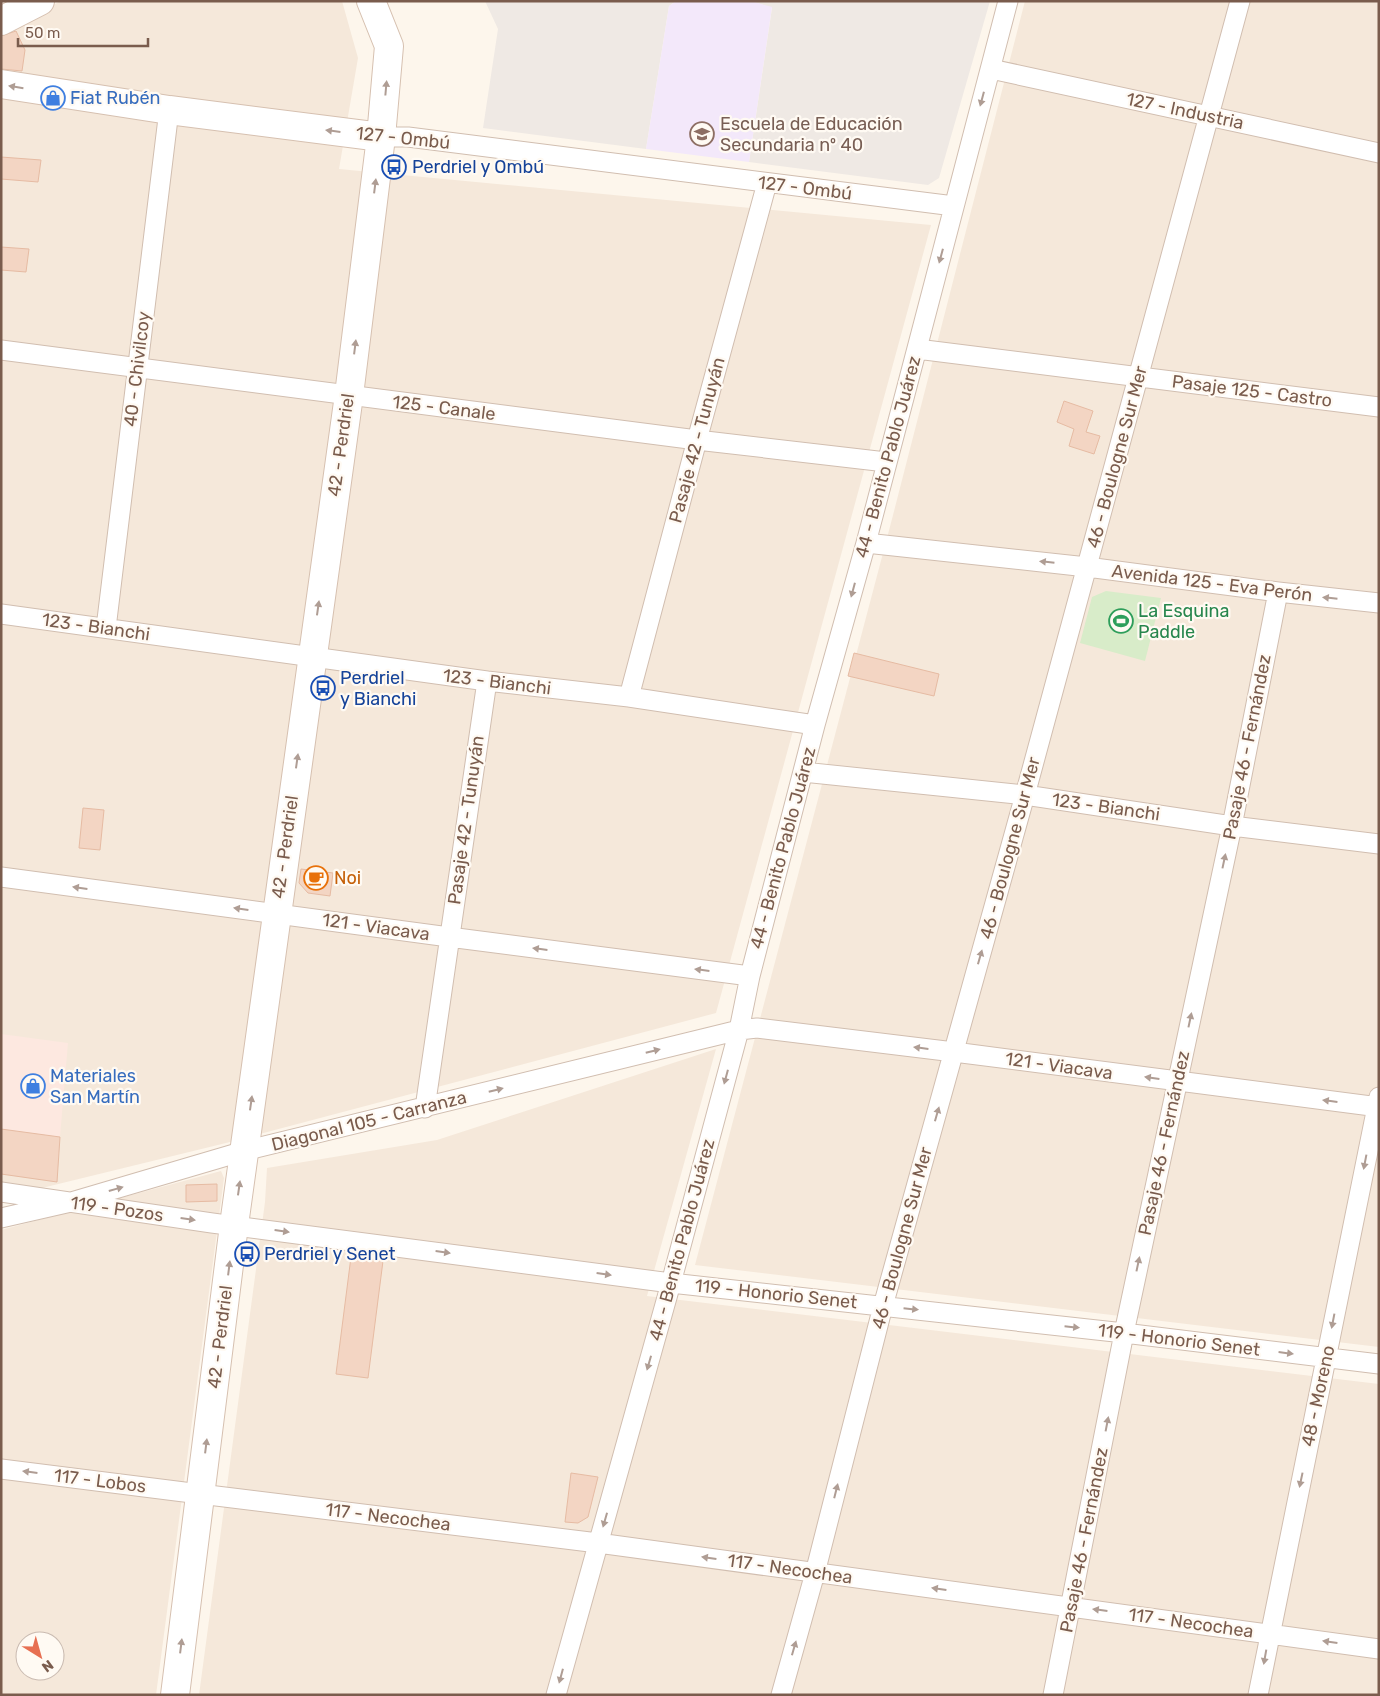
<svg xmlns="http://www.w3.org/2000/svg" width="1380" height="1696" font-family="Rubik,sans-serif">
<rect width="100%" height="100%" fill="#fdf6ec"/>
<path fill="#f5e8da" fill-rule="evenodd" d="M61,1H342L358,58L339,169L931,225L716,1013L226,1143L1,1198V31Z
M1025,1H1379V1347L695,1265L892,519Z
M716,1049L647,1296L1379,1384V1695H199L265,1202L267,1168L437,1140Z
M221,1171L224,1178L156,1695H1V1230ZM25,1641H55V1671H25Z"/>
<path fill="#fde8e0" d="M1,1034L68,1043L60,1137L1,1129Z"/>
<path fill="#efe9e4" d="M485,1H676L669,6L646,149L483,128L498,29Z
M751,1H990L939,178L928,185L749,162L772,8Z"/>
<path fill="#f3e8fa" d="M676,1H751L772,7L749,162L646,149L669,6Z"/>
<path fill="#d8ecc9" d="M1106,591L1161,598L1145,661L1080,643L1092,597Z"/>
<path fill="#f3d5c3" stroke="#e6bba3" d="M16,31L25,50L22,71L1,69V36Z
M1,157L41,160L38,182L1,179Z
M1,247L29,249L26,272L1,270Z
M1064,401L1093,411L1086,432L1100,436L1094,454L1069,446L1074,429L1057,422Z
M854,653L939,674L934,696L848,676Z
M83,808L104,810L100,850L79,848Z
M301,869L333,873L330,896L308,893L299,883Z
M1,1129L60,1137L57,1182L1,1174Z
M217,1184V1201L186,1202V1185Z
M351,1257L383,1261L368,1378L336,1374Z
M571,1473L598,1477L588,1517L578,1523L565,1522Z"/>
<g fill="none" stroke-linecap="round" stroke-linejoin="round">
<g stroke="#d1beb0" stroke-width="21">
<path id="street" d="M991,69L1379,153
M381,137H408L954,206
M917,349L1379,407
M1,350L697,440L886,462
M866,543L1087,567L1278,592L1379,603
M1,614L487,681L629,697L815,725
M106,628L169,110
M629,697L697,440L767,183
M803,772L1025,795L1232,826L1379,844
M1,877L449,937L750,976
M425,1108L487,681
M1,1192L212,1223L671,1283L1124,1333L1379,1364
M1,1218L71,1202L244,1151L739,1030L757,1028L954,1052L1379,1107
M1,1469L200,1494L598,1543L1379,1649
M556,1695L671,1283L739,1030L750,976L815,725L866,543L1008,1
M781,1695L815,1573L883,1306L1025,795L1240,1
M1053,1695L1124,1333L1232,826L1278,592
M1258,1695L1379,1097"/>
</g>
<g stroke="#d6c0b0" stroke-width="30">
<path id="secondary" d="M1,21L40,1
M1,84L169,110L381,137
M175,1695L234,1225L349,395L381,137L389,46L371,1"/>
</g>
<use href="#street" stroke="#fff" stroke-width="19"/>
<use href="#secondary" stroke="#fff" stroke-width="28"/>
</g>
<defs><path id="oneway-solid" d="M-6-.8H1V-3.2L6.5 0L1 3.2V.8H-6Z" transform="scale(1.25)"/></defs>
<g fill="#af9d94">
<use href="#oneway-solid" transform="translate(16 87) rotate(-171)"/>
<use href="#oneway-solid" transform="translate(386 88) rotate(-85)"/>
<use href="#oneway-solid" transform="translate(982 99) rotate(105)"/>
<use href="#oneway-solid" transform="translate(333 131) rotate(-173)"/>
<use href="#oneway-solid" transform="translate(375 186) rotate(-83)"/>
<use href="#oneway-solid" transform="translate(941 256) rotate(105)"/>
<use href="#oneway-solid" transform="translate(355 347) rotate(-83)"/>
<use href="#oneway-solid" transform="translate(1047 562) rotate(-174)"/>
<use href="#oneway-solid" transform="translate(853 590) rotate(105)"/>
<use href="#oneway-solid" transform="translate(1330 598) rotate(-174)"/>
<use href="#oneway-solid" transform="translate(318 608) rotate(-82)"/>
<use href="#oneway-solid" transform="translate(297 761) rotate(-82)"/>
<use href="#oneway-solid" transform="translate(1224 861) rotate(-78)"/>
<use href="#oneway-solid" transform="translate(80 888) rotate(-172)"/>
<use href="#oneway-solid" transform="translate(241 909) rotate(-172)"/>
<use href="#oneway-solid" transform="translate(540 949) rotate(-173)"/>
<use href="#oneway-solid" transform="translate(980 957) rotate(-74)"/>
<use href="#oneway-solid" transform="translate(702 970) rotate(-173)"/>
<use href="#oneway-solid" transform="translate(1190 1020) rotate(-78)"/>
<use href="#oneway-solid" transform="translate(921 1048) rotate(-173)"/>
<use href="#oneway-solid" transform="translate(653 1051) rotate(-14)"/>
<use href="#oneway-solid" transform="translate(726 1077) rotate(105)"/>
<use href="#oneway-solid" transform="translate(1152 1078) rotate(-172)"/>
<use href="#oneway-solid" transform="translate(496 1090) rotate(-14)"/>
<use href="#oneway-solid" transform="translate(1330 1101) rotate(-173)"/>
<use href="#oneway-solid" transform="translate(251 1103) rotate(-82)"/>
<use href="#oneway-solid" transform="translate(937 1114) rotate(-74)"/>
<use href="#oneway-solid" transform="translate(1365 1162) rotate(101)"/>
<use href="#oneway-solid" transform="translate(239 1188) rotate(-82)"/>
<use href="#oneway-solid" transform="translate(116 1189) rotate(-16)"/>
<use href="#oneway-solid" transform="translate(188 1219) rotate(8)"/>
<use href="#oneway-solid" transform="translate(282 1231) rotate(8)"/>
<use href="#oneway-solid" transform="translate(443 1252) rotate(8)"/>
<use href="#oneway-solid" transform="translate(1138 1264) rotate(-78)"/>
<use href="#oneway-solid" transform="translate(229 1268) rotate(-83)"/>
<use href="#oneway-solid" transform="translate(604 1274) rotate(8)"/>
<use href="#oneway-solid" transform="translate(911 1309) rotate(6)"/>
<use href="#oneway-solid" transform="translate(1333 1321) rotate(101)"/>
<use href="#oneway-solid" transform="translate(1072 1327) rotate(6)"/>
<use href="#oneway-solid" transform="translate(1286 1353) rotate(7)"/>
<use href="#oneway-solid" transform="translate(649 1363) rotate(106)"/>
<use href="#oneway-solid" transform="translate(1107 1424) rotate(-79)"/>
<use href="#oneway-solid" transform="translate(206 1446) rotate(-83)"/>
<use href="#oneway-solid" transform="translate(30 1472) rotate(-173)"/>
<use href="#oneway-solid" transform="translate(1301 1480) rotate(102)"/>
<use href="#oneway-solid" transform="translate(836 1491) rotate(-76)"/>
<use href="#oneway-solid" transform="translate(605 1520) rotate(106)"/>
<use href="#oneway-solid" transform="translate(709 1558) rotate(-172)"/>
<use href="#oneway-solid" transform="translate(939 1589) rotate(-172)"/>
<use href="#oneway-solid" transform="translate(1100 1610) rotate(-173)"/>
<use href="#oneway-solid" transform="translate(1330 1642) rotate(-172)"/>
<use href="#oneway-solid" transform="translate(181 1646) rotate(-83)"/>
<use href="#oneway-solid" transform="translate(794 1648) rotate(-74)"/>
<use href="#oneway-solid" transform="translate(1265 1657) rotate(100)"/>
<use href="#oneway-solid" transform="translate(561 1676) rotate(105)"/>
</g>
<defs>
<g id="shop-ring" transform="scale(1.25)"><circle r="9.5" fill="#fffaf3" stroke="#3f7fe0" stroke-width="1.5"/><path d="M-5-2.5h2.3a2.7 3.5 0 0 1 5.4 0H5L5.5 6h-11ZM-1.5-2.5h3a1.5 2.3 0 0 0-3 0Z" fill="#3f7fe0"/></g>
<g id="school-ring" transform="scale(1.25)"><circle r="9.5" fill="#fffaf3" stroke="#8d6e63" stroke-width="1.5"/><path d="M0-5L7-2L0 1L-7-2ZM-4 1L0 2.5L4 1V4Q0 6-4 4Z" fill="#8d6e63"/></g>
<g id="bus-ring" transform="scale(1.25)"><circle r="9.5" fill="#fffaf3" stroke="#1a4fb4" stroke-width="1.5"/><path d="M-5-6H5V4H4V6H2V4H-2V6H-4V4H-5ZM-3.5-4V0h7V-4ZM-3.5 1.2v1.5H-2V1.2ZM2 1.2v1.5H3.5V1.2Z" fill="#1a4fb4"/></g>
<g id="stadium-ring" transform="scale(1.25)"><circle r="9.5" fill="#fffaf3" stroke="#2e9e5b" stroke-width="1.5"/><path d="M0-5a6.5 5 0 1 0 0 10a6.5 5 0 1 0 0-10ZM-3.5-1.8h7v3.6h-7Z" fill="#2e9e5b"/></g>
<g id="cafe-ring" transform="scale(1.25)"><circle r="9.5" fill="#fffaf3" stroke="#e8710a" stroke-width="1.5"/><path d="M-5.5-4.5H6V0H3Q3 3.5 0 3.5H-2.5Q-5.5 3.5-5.5 0ZM3-3.2v2h1.7v-2ZM-6 4.5H4V6H-6Z" fill="#e8710a"/></g>
</defs>
<g fill-rule="evenodd">
<use href="#shop-ring" x="53" y="98"/>
<use href="#school-ring" x="702" y="134"/>
<use href="#bus-ring" x="394" y="167"/>
<use href="#stadium-ring" x="1121" y="621"/>
<use href="#bus-ring" x="323" y="688"/>
<use href="#cafe-ring" x="316" y="878"/>
<use href="#shop-ring" x="33" y="1086"/>
<use href="#bus-ring" x="247" y="1254"/>
</g>
<g text-anchor="middle" stroke-width="4.5" stroke-linejoin="round" paint-order="stroke">
<g font-size="18" fill="#366cbe" stroke="#fffaf3" text-anchor="start">
<text x="70" y="104">Fiat Rubén</text>
<text x="50" y="1082">Materiales<tspan x="50" dy="21">San Martín</tspan></text>
</g>
<g font-size="18" fill="#7a5c4d" stroke="#fffaf3">
<text transform="translate(1185 111) rotate(12)" y="6">127 - Industria</text>
<text transform="translate(403 138) rotate(6)" y="6">127 - Ombú</text>
<text transform="translate(805 188) rotate(7)" y="6">127 - Ombú</text>
<text transform="translate(137 369) rotate(-83)" y="6">40 - Chivilcoy</text>
<text transform="translate(1252 391) rotate(7)" y="6">Pasaje 125 - Castro</text>
<text transform="translate(444 408) rotate(7)" y="6">125 - Canale</text>
<text transform="translate(697 440) rotate(-75)" y="6">Pasaje 42 - Tunuyán</text>
<text transform="translate(341 445) rotate(-82)" y="6">42 - Perdriel</text>
<text transform="translate(888 457) rotate(-75)" y="6">44 - Benito Pablo Juárez</text>
<text transform="translate(1117 457) rotate(-75)" y="6">46 - Boulogne Sur Mer</text>
<text transform="translate(1212 583) rotate(7)" y="6">Avenida 125 - Eva Perón</text>
<text transform="translate(96 627) rotate(8)" y="6">123 - Bianchi</text>
<text transform="translate(497 682) rotate(7)" y="6">123 - Bianchi</text>
<text transform="translate(1247 747) rotate(-79)" y="6">Pasaje 46 - Fernández</text>
<text transform="translate(1106 807) rotate(8)" y="6">123 - Bianchi</text>
<text transform="translate(466 820) rotate(-82)" y="6">Pasaje 42 - Tunuyán</text>
<text transform="translate(285 847) rotate(-82)" y="6">42 - Perdriel</text>
<text transform="translate(783 848) rotate(-75)" y="6">44 - Benito Pablo Juárez</text>
<text transform="translate(1010 848) rotate(-75)" y="6">46 - Boulogne Sur Mer</text>
<text transform="translate(376 927) rotate(8)" y="6">121 - Viacava</text>
<text transform="translate(1059 1066) rotate(8)" y="6">121 - Viacava</text>
<text transform="translate(369 1121) rotate(-14)" y="6">Diagonal 105 - Carranza</text>
<text transform="translate(1164 1143) rotate(-78)" y="6">Pasaje 46 - Fernández</text>
<text transform="translate(117 1209) rotate(8)" y="6">119 - Pozos</text>
<text transform="translate(902 1238) rotate(-75)" y="6">46 - Boulogne Sur Mer</text>
<text transform="translate(682 1240) rotate(-75)" y="6">44 - Benito Pablo Juárez</text>
<text transform="translate(776 1294) rotate(6)" y="6">119 - Honorio Senet</text>
<text transform="translate(220 1337) rotate(-83)" y="6">42 - Perdriel</text>
<text transform="translate(1179 1340) rotate(7)" y="6">119 - Honorio Senet</text>
<text transform="translate(1318 1396) rotate(-78)" y="6">48 - Moreno</text>
<text transform="translate(100 1481) rotate(7)" y="6">117 - Lobos</text>
<text transform="translate(388 1517) rotate(7)" y="6">117 - Necochea</text>
<text transform="translate(1084 1540) rotate(-79)" y="6">Pasaje 46 - Fernández</text>
<text transform="translate(790 1569) rotate(8)" y="6">117 - Necochea</text>
<text transform="translate(1191 1623) rotate(8)" y="6">117 - Necochea</text>
</g>
<g font-size="18" fill="#785e54" stroke="#fffaf3" text-anchor="start">
<text x="720" y="130">Escuela de Educación<tspan x="720" dy="21">Secundaria nº 40</tspan></text>
</g>
<g font-size="18" fill="#164399" stroke="#fffaf3" text-anchor="start">
<text x="412" y="173">Perdriel y Ombú</text>
<text x="340" y="684">Perdriel<tspan x="340" dy="21">y Bianchi</tspan></text>
<text x="264" y="1260">Perdriel y Senet</text>
</g>
<g font-size="18" fill="#27864d" stroke="#fffaf3" text-anchor="start">
<text x="1138" y="617">La Esquina<tspan x="1138" dy="21">Paddle</tspan></text>
</g>
<g font-size="18" fill="#c56008" stroke="#fffaf3" text-anchor="start">
<text x="334" y="884">Noi</text>
</g>
</g>
<rect width="1380" height="1696" fill="none" stroke="#7a5c4d" stroke-width="5"/>
<g transform="translate(40 1656) rotate(143)"><circle r="24" fill="#fffaf3" stroke="#cabbb1"/>
<path d="M0-4L9 19L0 12L-9 19Z" fill="#e76f51"/>
<text y="-8" font-size="14" font-weight="bold" text-anchor="middle" fill="#7a5c4d">N</text>
</g>
<path d="M18 38v8h130v-8" fill="none" stroke="#7a5c4d" stroke-width="2.5"/>
<text x="25" y="38" font-size="15" fill="#7a5c4d" stroke="#fffaf3" stroke-width="4" paint-order="stroke">50 m</text>
</svg>
